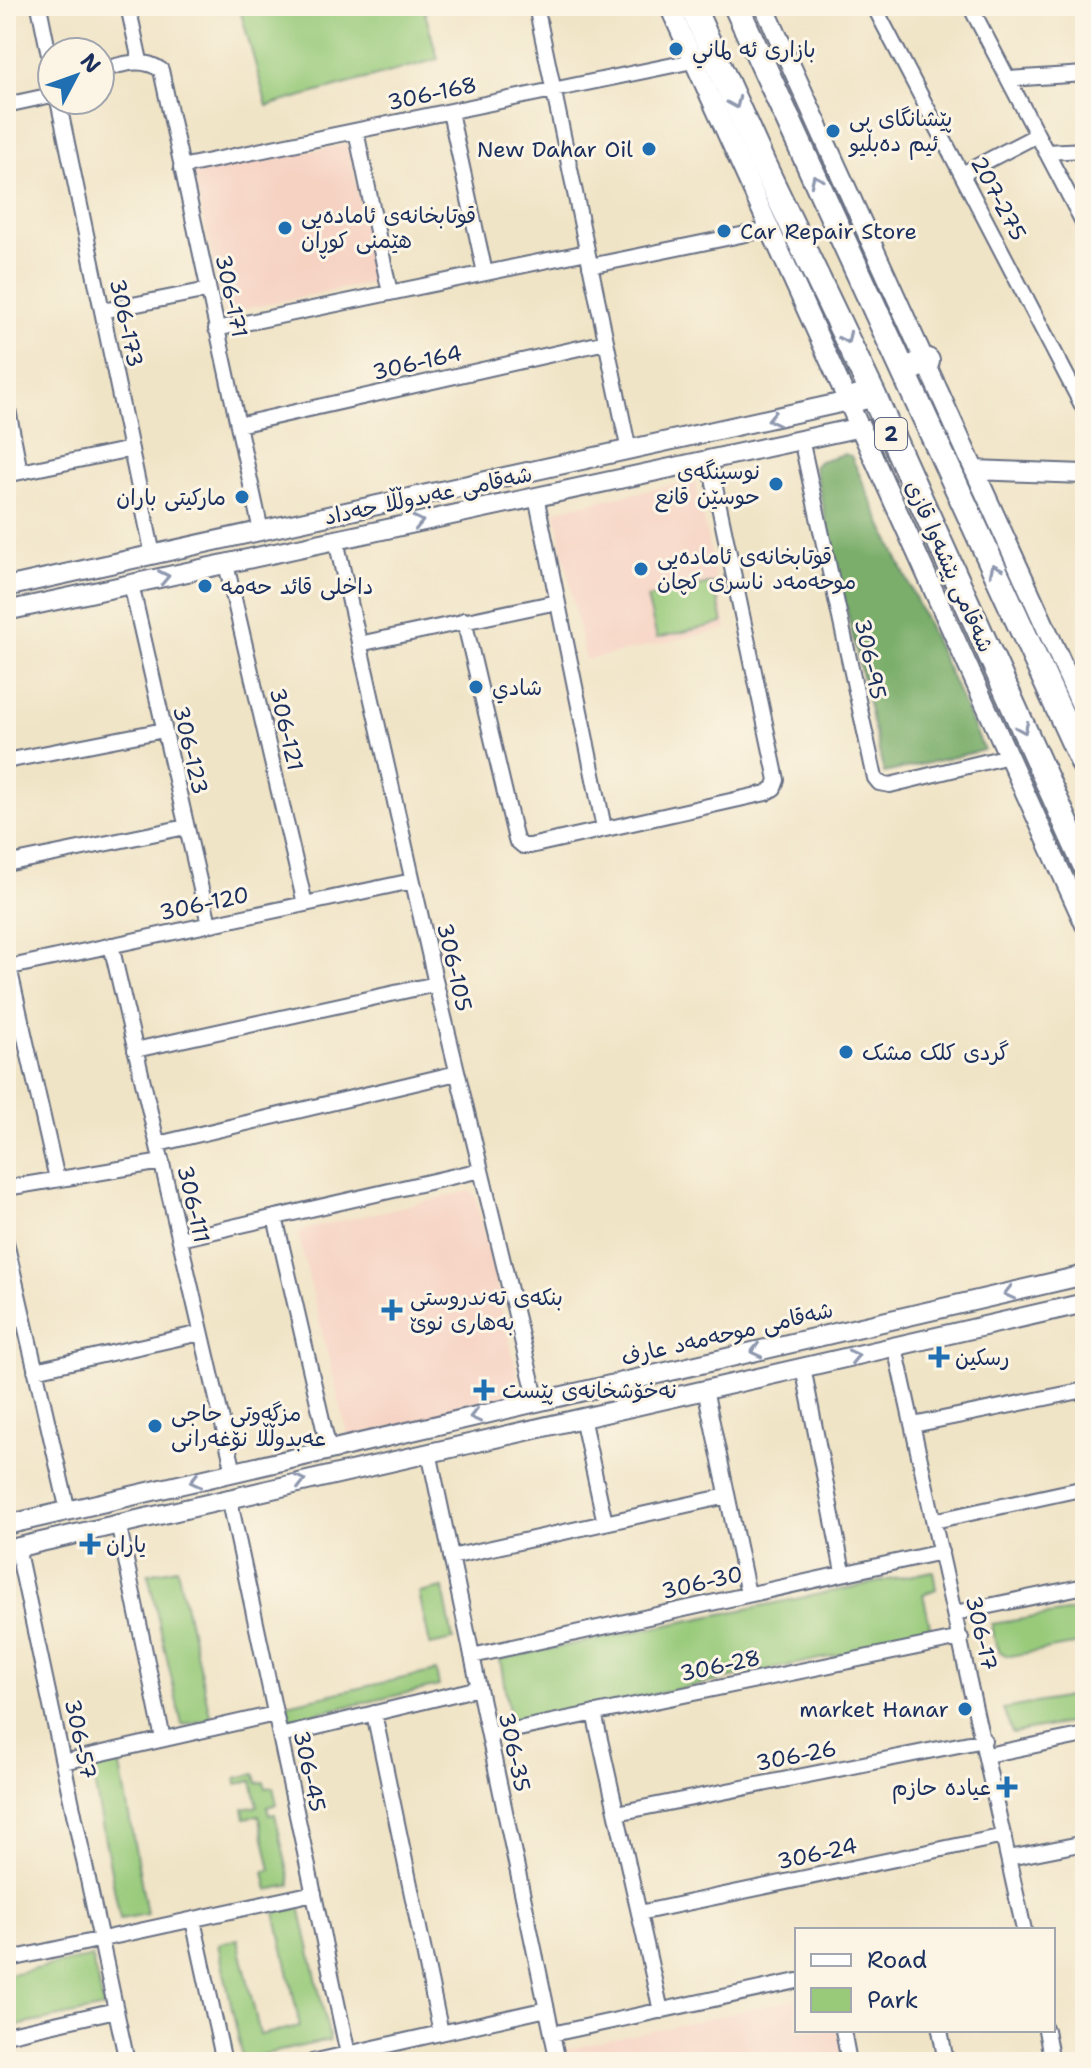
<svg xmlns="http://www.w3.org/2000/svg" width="1091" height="2068" font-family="'Shantell Sans','Playpen Sans Arabic',sans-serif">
<rect width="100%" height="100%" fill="#fcf5e5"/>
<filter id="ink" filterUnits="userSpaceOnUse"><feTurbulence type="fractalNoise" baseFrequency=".0125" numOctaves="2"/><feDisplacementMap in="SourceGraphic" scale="16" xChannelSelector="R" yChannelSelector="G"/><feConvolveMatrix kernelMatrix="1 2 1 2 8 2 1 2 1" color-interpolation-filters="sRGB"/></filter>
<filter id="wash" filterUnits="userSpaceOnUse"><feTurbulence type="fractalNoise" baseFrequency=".006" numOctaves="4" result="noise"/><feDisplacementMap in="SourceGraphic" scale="32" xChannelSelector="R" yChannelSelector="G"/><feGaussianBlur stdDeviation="1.8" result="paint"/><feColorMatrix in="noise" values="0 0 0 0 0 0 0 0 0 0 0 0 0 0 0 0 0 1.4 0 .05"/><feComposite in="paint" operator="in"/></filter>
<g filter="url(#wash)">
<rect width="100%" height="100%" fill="#f0e4c6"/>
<path fill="#f6d2c3" d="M348,144L376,282L225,313L193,174Z
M695,480L727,629L585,660L555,510Z
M469,1191L475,1195L521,1389L520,1395L515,1399L348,1437L298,1235L303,1230Z
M797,1999V2030H839L845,2062H567L564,2050Z"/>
<path fill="#98ca7a" stroke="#5a7c6c" stroke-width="2" d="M239,6H423L438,59L267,106Z
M714,583L723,623L657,638L647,598Z
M177,1568L211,1719L182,1725L148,1574Z
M933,1571L936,1589L923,1594L932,1635L511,1725L500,1659Z
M443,1588L453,1640L430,1645L419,1593Z
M1085,1609V1643L1010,1656C993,1653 995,1638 992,1624Z
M436,1671L439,1686L290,1719L287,1704Z
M1085,1694V1720L1012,1733L1003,1709Z
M119,1761L147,1914L120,1919L91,1766Z
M255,1774L257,1783L264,1782L266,1788L273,1787L277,1804L267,1807L269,1815L275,1814L291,1885L268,1890L264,1872L271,1870L259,1815L245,1818L243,1809L258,1806L252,1781L237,1784L236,1778Z
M300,1906L330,2040L243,2059L218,1944L238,1939L260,2035L300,2026L275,1912Z
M92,1957L104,2008L6,2028V1975Z"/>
<path fill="#7aae6a" stroke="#4a6e64" stroke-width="2" d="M844,454L851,456L984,750L884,773L814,466L820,461Z"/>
</g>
<g filter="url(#ink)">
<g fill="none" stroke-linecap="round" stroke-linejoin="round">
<g stroke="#666e82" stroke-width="18">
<path id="street" d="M39,6L52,70
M128,6L140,61
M536,6L629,451
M874,6L1085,411
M970,6L1085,226
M100,70C122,65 141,56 161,70L261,531
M1008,79L1085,74
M58,100L153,555
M6,105L52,95
M450,112L485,273
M356,131L390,293
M1046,152L1085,150
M181,167L693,61
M962,174L1037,135
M590,266L770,229
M102,311L208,290
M216,329L587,252
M6,399L20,472
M238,425L606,342
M801,439L875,778L879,783L890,785L1009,756
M6,475L131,449
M536,496L604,828
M336,540L436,984L537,1402
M226,564L305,904
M131,584L209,924
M464,620L516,840L523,846H530L766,793L774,788L777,780L709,459
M359,644L557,602
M6,761L164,730
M6,864L186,827
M111,945L234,1472
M9,967L57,1179
M6,968L412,881
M135,1050L436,984
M158,1144L457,1073
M6,1188L162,1162
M275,1217L329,1450
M180,1239L481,1170
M6,1242L68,1511
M895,1347L1024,1930
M803,1367L843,1572
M35,1370L201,1333
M705,1389L748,1594
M582,1417L605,1523
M913,1425L1085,1390
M429,1452L558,2062
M229,1497L348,2054
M934,1521L1085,1488
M118,1522L163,1739
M17,1547L127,2062
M451,1557L727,1496
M955,1613L1085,1586
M472,1656L941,1552
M374,1713L441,2033
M594,1713L661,2011
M489,1735L961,1638
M280,1736L479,1688
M987,1755L1085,1735
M63,1762L275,1714
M617,1813L984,1740
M1009,1858L1085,1843
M639,1913L1004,1836
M193,1920L224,2062
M6,1960L314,1893
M843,2030L849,2062
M940,2030L946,2062
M1046,2030L1052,2062
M552,2034L797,1981
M6,2035L116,2010
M312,2062L547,2009"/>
</g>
<g stroke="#666e82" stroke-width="22">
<path id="secondary" d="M669,6L1085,925
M764,6L1085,714
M974,470L1085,474
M6,587L849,401
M6,611L861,427
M6,1525L1085,1275
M6,1550L1085,1303"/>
</g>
<g stroke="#666e82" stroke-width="28">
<path id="highway" d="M692,6L763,164L873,394L1085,865
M736,6L1085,767
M904,371L927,361
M849,401L873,394"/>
</g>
<use href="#street" stroke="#fff" stroke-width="14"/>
<use href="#secondary" stroke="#fff" stroke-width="18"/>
<use href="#highway" stroke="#fff" stroke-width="24"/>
</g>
<defs><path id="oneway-chevron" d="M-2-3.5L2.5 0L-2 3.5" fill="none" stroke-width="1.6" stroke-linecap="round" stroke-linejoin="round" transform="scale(2)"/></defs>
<g stroke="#8d97ae">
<use href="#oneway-chevron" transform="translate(735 103) rotate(66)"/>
<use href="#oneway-chevron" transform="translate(816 180) rotate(-115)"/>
<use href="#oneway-chevron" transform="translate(846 338) rotate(64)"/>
<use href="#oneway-chevron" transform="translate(773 419) rotate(167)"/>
<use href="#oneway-chevron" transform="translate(418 522) rotate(-12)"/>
<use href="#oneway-chevron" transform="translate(995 569) rotate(-115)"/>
<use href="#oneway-chevron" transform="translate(164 577) rotate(-12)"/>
<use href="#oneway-chevron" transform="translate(1023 728) rotate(66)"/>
<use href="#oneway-chevron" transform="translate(1009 1293) rotate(167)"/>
<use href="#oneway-chevron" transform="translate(756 1351) rotate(167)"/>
<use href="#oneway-chevron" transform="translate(854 1356) rotate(-13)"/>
<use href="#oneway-chevron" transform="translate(475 1416) rotate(167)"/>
<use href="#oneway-chevron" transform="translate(195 1481) rotate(167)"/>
<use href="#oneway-chevron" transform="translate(300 1481) rotate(-13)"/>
</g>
</g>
<g fill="#1f6fb2" stroke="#fcf5e5" stroke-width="3">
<circle cx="676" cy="49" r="8"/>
<circle cx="833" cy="131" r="8"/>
<circle cx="649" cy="149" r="8"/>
<circle cx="285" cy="228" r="8"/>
<circle cx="724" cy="231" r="8"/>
<circle cx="776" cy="484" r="8"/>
<circle cx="242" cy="497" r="8"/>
<circle cx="641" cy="569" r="8"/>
<circle cx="205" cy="586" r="8"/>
<circle cx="476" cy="687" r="8"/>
<circle cx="846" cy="1052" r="8"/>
<path d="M388 1298h8v8h8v8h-8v8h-8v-8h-8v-8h8z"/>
<path d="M935 1345h8v8h8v8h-8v8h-8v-8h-8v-8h8z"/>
<path d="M480 1378h8v8h8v8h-8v8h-8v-8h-8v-8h8z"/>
<circle cx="155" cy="1426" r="8"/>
<path d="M86 1532h8v8h8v8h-8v8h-8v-8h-8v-8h8z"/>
<circle cx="965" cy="1709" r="8"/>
<path d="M1003 1775h8v8h8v8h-8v8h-8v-8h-8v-8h8z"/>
</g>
<g text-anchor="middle" stroke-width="6" stroke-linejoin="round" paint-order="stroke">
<rect fill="#fcf5e5" stroke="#5e6a86" stroke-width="2" x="875" y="418" width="32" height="32" rx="6"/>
<g font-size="20" font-weight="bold" fill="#1b2f5e">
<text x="891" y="441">2</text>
</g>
<g font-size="22" fill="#1b2f5e" stroke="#fcf5e5" text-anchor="start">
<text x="692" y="57">بازارى ئه لماني</text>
<text x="849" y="126">پێشانگای بی<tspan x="849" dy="25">ئیم دەبڵیو</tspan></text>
<text x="633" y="157" text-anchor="end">New Dahar Oil</text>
<text x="301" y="223">قوتابخانەی ئامادەیی<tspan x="301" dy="25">هێمنی کوڕان</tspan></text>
<text x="740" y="239">Car Repair Store</text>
<text x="760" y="479" text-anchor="end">نوسینگەی<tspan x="760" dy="25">حوسێن قانع</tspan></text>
<text x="226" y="505" text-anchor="end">ماركيتى باران</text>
<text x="657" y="564">قوتابخانەی ئامادەیی<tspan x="657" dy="25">موحەمەد ناسری کچان</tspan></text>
<text x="221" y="594">داخلی قائد حەمە</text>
<text x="492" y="695">شادي</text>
<text x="862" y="1060">گردی کلک مشک</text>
<text x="410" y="1305">بنکەی تەندروستی<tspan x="410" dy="25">بەهاری نوێ</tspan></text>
<text x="955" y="1365">رسکین</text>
<text x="502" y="1398">نەخۆشخانەی پێست</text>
<text x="171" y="1421">مزگەوتی حاجی<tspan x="171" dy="25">عەبدوڵڵا نۆغەرانی</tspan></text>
<text x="106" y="1552">یاران</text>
<text x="949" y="1717" text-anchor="end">market Hanar</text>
<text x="991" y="1795" text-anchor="end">عياده حازم</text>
</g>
<g font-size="22" fill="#1b2f5e" stroke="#fcf5e5">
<text transform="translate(432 93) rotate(-12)" y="8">306-168</text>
<text transform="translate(999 198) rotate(62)" y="8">207-275</text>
<text transform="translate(232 296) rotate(78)" y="8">306-171</text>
<text transform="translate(127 323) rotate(78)" y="8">306-173</text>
<text transform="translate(417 362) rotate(-13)" y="8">306-164</text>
<text transform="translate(428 495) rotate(-12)" y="8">شەقامی عەبدوڵڵا حەداد</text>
<text transform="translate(950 566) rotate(66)" y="8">شەقامی پێشەوا قازی</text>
<text transform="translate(871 659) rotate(78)" y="8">306-95</text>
<text transform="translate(287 729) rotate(77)" y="8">306-121</text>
<text transform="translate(191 750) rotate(77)" y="8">306-123</text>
<text transform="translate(204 903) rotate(-12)" y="8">306-120</text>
<text transform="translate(455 967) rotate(77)" y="8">306-105</text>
<text transform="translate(194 1204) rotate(77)" y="8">306-111</text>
<text transform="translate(727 1333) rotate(-13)" y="8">شەقامی موحەمەد عارف</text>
<text transform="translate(702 1582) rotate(-13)" y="8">306-30</text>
<text transform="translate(982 1633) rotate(77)" y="8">306-17</text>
<text transform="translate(720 1665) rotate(-12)" y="8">306-28</text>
<text transform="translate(81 1739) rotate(78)" y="8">306-57</text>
<text transform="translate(515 1752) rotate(78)" y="8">306-35</text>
<text transform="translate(796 1755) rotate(-11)" y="8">306-26</text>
<text transform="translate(310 1771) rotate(78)" y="8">306-45</text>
<text transform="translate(817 1853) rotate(-12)" y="8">306-24</text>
</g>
</g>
<rect width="1091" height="2068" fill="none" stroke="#fcf5e5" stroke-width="32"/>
<rect x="795" y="1928" width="260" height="104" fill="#fcf5e5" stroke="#a2a6af" stroke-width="2"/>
<rect x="811" y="1954" width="40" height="12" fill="#ffffff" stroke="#a2a6af" stroke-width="2"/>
<text x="867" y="1968" font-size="24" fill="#1b2f5e">Road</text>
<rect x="811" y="1988" width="40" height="24" fill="#98ca7a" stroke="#a2a6af" stroke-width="2"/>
<text x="867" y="2008" font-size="24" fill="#1b2f5e">Park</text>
<g transform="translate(76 76) rotate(49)"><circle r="38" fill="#fcf5e5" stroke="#a2a6af" stroke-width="2"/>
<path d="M0-6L14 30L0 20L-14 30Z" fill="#1f6fb2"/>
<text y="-12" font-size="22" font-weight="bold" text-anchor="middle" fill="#1b2f5e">N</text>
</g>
</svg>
